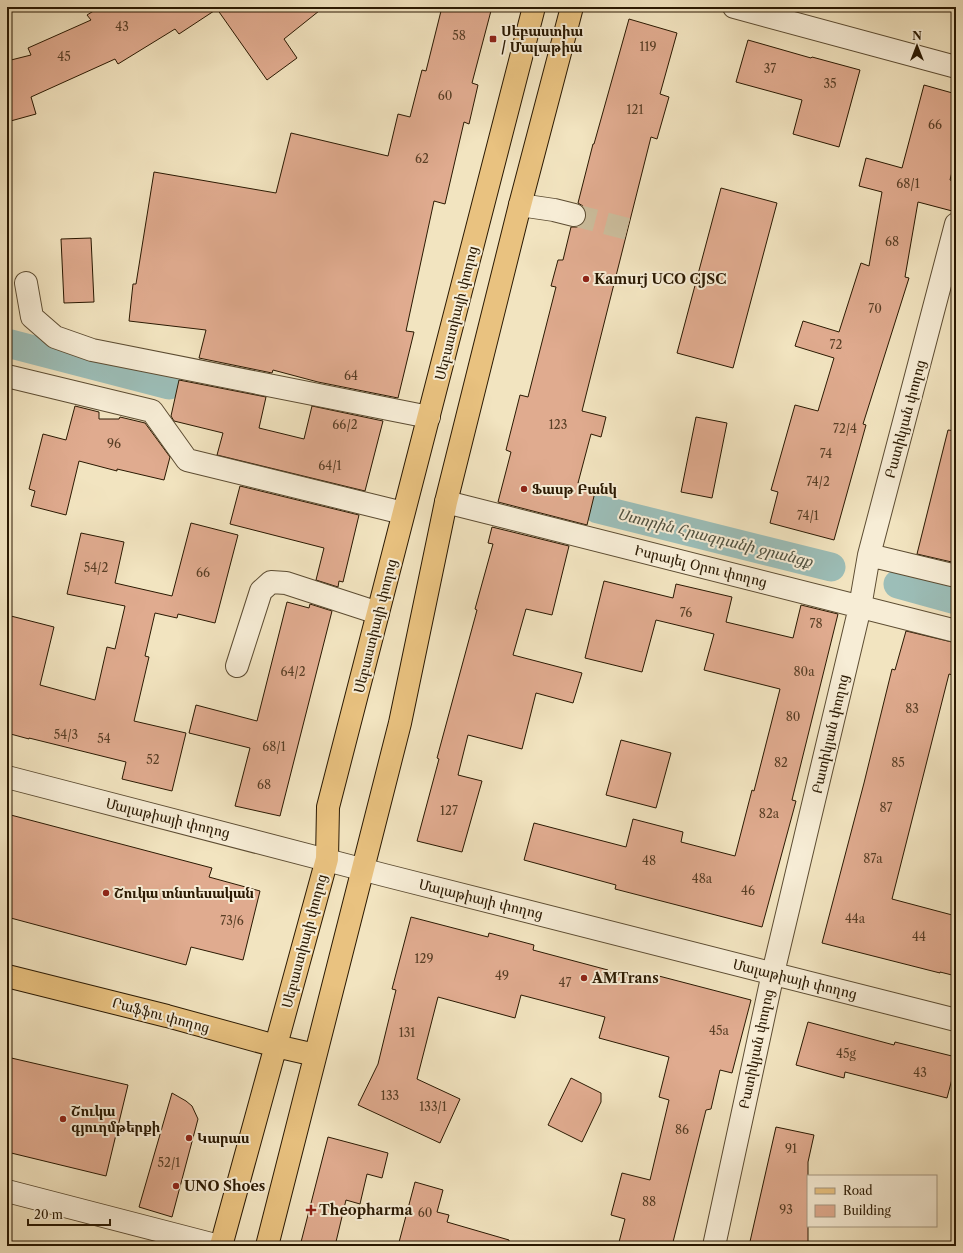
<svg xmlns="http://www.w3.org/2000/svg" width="963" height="1253" font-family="'Libre Caslon Text','Noto Serif Armenian',serif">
<rect width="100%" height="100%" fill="#f2e4c0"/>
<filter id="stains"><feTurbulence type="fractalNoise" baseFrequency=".005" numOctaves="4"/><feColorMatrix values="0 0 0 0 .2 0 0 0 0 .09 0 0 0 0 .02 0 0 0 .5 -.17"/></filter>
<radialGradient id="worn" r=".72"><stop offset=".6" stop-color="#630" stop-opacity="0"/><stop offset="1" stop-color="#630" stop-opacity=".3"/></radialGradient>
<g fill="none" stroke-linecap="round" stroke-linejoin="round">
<path stroke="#9cbeb8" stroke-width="29" d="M7,343L169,385
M598,509L831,567
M898,584L956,600"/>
</g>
<path fill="#e0ab8f" stroke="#2a1902" d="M100,7H324L284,39L297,58L267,80L217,9L179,34L175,29L118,64L115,59L31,97L36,114L7,122V61L31,55L28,48L91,20L87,15Z
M442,7H492L472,83L478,85L469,124L464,122L445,204L434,201L406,331L414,332L398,398L318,382L273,370L272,373L199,358L206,330L129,321L133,284H136L154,172L276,193L291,133L388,156L398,114L410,117L422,70L426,71Z
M629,19L677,33L660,94L669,97L657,139L651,137L582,411L606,417L601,437L591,434L578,483L596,488L587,525L498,502L511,452L506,450L520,395L528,397L556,287L551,286L558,260H563L571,227H577L583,224L586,218V211L583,206L578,203L593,144H594Z
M748,40L811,58L812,57L860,70L839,147L793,134L802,100L736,82Z
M924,85L956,94V156L950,180L956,182V212L918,202L905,277L909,278L863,424L866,425L834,540L770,523L778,492L771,490L795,405L818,411L834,358L795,346L803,321L839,332L861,263L869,266L882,192L859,186L866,158L902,168Z
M721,188L777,203L733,368L677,353Z
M91,238L94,302L64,303L61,239Z
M179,380L266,397L259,428L304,439L312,406L383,421L365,491L217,455L223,433L174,421L171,416Z
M75,406L99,412V419H119L120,417L145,423L170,457L164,480L117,469V471L79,461L66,515L31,506L35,491L29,489L43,434L66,440Z
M696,417L727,423L712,498L681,492Z
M948,430L956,431V563L917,554Z
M240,486L359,515L343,582L339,581L338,587L316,580L324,548L230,524Z
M191,523L238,535L215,623L178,614L177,618L155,613L145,656L149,657L134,721L186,733L172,791L122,779L126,762L29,738V739L7,733V615L54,627L40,685L95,700L107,647L115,649L125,606L67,594L81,533L124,542L115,583L172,596Z
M492,527L569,546L552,615L526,609L513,655L582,673L573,703L536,693L522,749L468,735L458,775L482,781L462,852L417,841L439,759L437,758L477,610L475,609L493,544L488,543Z
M604,581L673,598L676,584L732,597L726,622L793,638L801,605L838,614L792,800L796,801L762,927L615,889L616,885L524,860L534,823L626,847L633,819L683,832L681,842L735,856L752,790L754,791L780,689L704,670L714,634L656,620L642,672L585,658Z
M287,602L309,608L310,604L332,611L280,816L235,806L250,748L189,733L196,705L257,721Z
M906,631L956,643V676L949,674L892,899L956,916V976L940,972V973L822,943L864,783L892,669L895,670Z
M621,740L671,753L656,808L606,795Z
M7,814L212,868L209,877L260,891L243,960L191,947L186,965L7,917Z
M411,917L488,937L489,933L534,945L533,950L608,970L607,972L653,984L655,975L751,1000L732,1073L720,1070L711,1109L706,1110L672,1246H618L625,1219L611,1215L622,1173L650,1180L669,1100L659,1097L669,1057L599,1038L605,1017L521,995L515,1018L438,997L417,1079L460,1099L440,1143L358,1105L378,1064L396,990L392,989Z
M808,1022L894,1045L895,1042L956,1057V1064L947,1098L845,1072L844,1078L796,1065Z
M7,1057L128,1085L106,1176L7,1152Z
M571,1078L601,1093V1102L582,1142L548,1125Z
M172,1093L186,1101L192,1106L198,1119L172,1217L139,1207Z
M776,1127L814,1135L808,1162V1246H749Z
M328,1137L388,1153L382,1178L367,1174L360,1204L346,1200L335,1246H300Z
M415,1182L443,1190L437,1212L449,1215L447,1222L509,1240V1246H398Z"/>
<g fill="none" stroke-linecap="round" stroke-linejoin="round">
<path stroke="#cabb9a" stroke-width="22" stroke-dasharray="22 11" stroke-linecap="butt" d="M574,215L628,229"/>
<g stroke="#5c4c32" stroke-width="24">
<path id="minor" d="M734,7L956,67
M520,205L554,210L574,215
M26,283L32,317L55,337L92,350L429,417
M7,376L152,411L187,460L403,513
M446,502L956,631
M869,555L956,576
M237,666L261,591L271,582L286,583L378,613
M7,777L384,875L956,1020
M7,1191L219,1246
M714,1246L773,973L860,607L869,555L956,224"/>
</g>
<g stroke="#2a1902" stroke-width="24">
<path id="major" d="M7,976L167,1016L276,1046L315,1055
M221,1246L327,859L328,807L534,7
M267,1246L400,723L446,502L520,205L572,7"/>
</g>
<use href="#minor" stroke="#f7edd6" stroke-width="22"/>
<use href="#major" stroke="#e9c280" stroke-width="22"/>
</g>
<g fill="#8f2418" stroke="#f7edd6" stroke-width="1.5">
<rect x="489" y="35" width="8" height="8" rx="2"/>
<circle cx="586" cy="279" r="4"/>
<circle cx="524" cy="489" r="4"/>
<circle cx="106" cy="893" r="4"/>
<circle cx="584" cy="978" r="4"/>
<circle cx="63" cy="1119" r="4"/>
<circle cx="189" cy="1138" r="4"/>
<circle cx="176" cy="1186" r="4"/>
<path d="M309 1204h4v4h4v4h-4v4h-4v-4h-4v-4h4z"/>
</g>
<g text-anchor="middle" stroke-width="4" stroke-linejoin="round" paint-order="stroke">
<g font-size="12" fill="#583e25">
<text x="122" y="31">43</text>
<text x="459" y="40">58</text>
<text x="648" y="51">119</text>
<text x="64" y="61">45</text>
<text x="770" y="73">37</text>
<text x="830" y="88">35</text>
<text x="445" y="100">60</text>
<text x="635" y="114">121</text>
<text x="935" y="129">66</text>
<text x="422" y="163">62</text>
<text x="908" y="188">68/1</text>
<text x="892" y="246">68</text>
<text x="875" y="313">70</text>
<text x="836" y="349">72</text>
<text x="351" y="380">64</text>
<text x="345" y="429">66/2</text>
<text x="558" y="429">123</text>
<text x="845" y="433">72/4</text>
<text x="114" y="448">96</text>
<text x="826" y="458">74</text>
<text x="330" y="470">64/1</text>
<text x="818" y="486">74/2</text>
<text x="808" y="520">74/1</text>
<text x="96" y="572">54/2</text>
<text x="203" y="577">66</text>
<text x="686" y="617">76</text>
<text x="816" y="628">78</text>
<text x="293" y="676">64/2</text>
<text x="804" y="676">80a</text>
<text x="912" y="713">83</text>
<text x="793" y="721">80</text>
<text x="66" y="739">54/3</text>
<text x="104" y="743">54</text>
<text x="274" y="751">68/1</text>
<text x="153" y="764">52</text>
<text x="781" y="767">82</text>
<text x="898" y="767">85</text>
<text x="264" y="789">68</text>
<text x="886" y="812">87</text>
<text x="449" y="815">127</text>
<text x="769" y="818">82a</text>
<text x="873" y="863">87a</text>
<text x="649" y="865">48</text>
<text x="702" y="883">48a</text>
<text x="748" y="895">46</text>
<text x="855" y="923">44a</text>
<text x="232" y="925">73/6</text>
<text x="919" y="941">44</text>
<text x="424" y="963">129</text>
<text x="502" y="980">49</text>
<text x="565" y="987">47</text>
<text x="719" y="1035">45a</text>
<text x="407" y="1037">131</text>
<text x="846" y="1058">45g</text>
<text x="920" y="1077">43</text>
<text x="390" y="1100">133</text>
<text x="433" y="1111">133/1</text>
<text x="682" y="1134">86</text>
<text x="791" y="1153">91</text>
<text x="169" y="1167">52/1</text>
<text x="649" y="1206">88</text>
<text x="786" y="1214">93</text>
<text x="425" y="1217">60</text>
</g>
<g font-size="14" font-weight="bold" fill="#2a1902" stroke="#f7edd6" text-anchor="start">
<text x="501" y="36">Սեբաստիա<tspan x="501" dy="16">/ Մալաթիա</tspan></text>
<text x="594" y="284">Kamurj UCO CJSC</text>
<text x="532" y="494">Ֆասթ Բանկ</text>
<text x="114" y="898">Շուկա տնտեսական</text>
<text x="592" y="983">AMTrans</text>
<text x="71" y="1116">Շուկա<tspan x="71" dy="16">գյուղմթերքի</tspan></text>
<text x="197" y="1143">Կարաս</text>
<text x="184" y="1191">UNO Shoes</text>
<text x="319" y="1215">Theopharma</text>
</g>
<g font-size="14" fill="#2a1902" stroke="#f7edd6">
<text transform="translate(456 313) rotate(-76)" y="5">Սեբաստիայի փողոց</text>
<text transform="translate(905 419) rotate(-75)" y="5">Բատիկյան փողոց</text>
<text transform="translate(701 566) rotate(14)" y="5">Իսրայել Օրու փողոց</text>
<text transform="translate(375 626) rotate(-76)" y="5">Սեբաստիայի փողոց</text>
<text transform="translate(830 734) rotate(-77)" y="5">Բատիկյան փողոց</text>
<text transform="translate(168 818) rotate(14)" y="5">Մալաթիայի փողոց</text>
<text transform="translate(481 899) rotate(14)" y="5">Մալաթիայի փողոց</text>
<text transform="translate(304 941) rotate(-75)" y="5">Սեբաստիայի փողոց</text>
<text transform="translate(795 979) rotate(14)" y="5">Մալաթիայի փողոց</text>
<text transform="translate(161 1015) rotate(15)" y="5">Րաֆֆու փողոց</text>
<text transform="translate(756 1049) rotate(-78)" y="5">Բատիկյան փողոց</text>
</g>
<g font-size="15" font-style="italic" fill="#525342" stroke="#f7edd6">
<text transform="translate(715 538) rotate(14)" y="5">Ստորին Հրազդանի ջրանցք</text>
</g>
</g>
<rect width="963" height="1253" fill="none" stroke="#f2e4c0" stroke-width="24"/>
<rect x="8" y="8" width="947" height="1237" fill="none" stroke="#2a1902" stroke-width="2"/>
<rect x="12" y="12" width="939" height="1229" fill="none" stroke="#2a1902"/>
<rect x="807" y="1175" width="130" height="52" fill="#f7edd6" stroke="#a59881"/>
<rect x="815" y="1188" width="20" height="6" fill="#e9c280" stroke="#a59881"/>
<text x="843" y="1195" font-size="12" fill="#2a1902">Road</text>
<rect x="815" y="1205" width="20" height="12" fill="#e0ab8f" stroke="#a59881"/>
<text x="843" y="1215" font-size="12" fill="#2a1902">Building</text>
<g transform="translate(917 46)" stroke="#f7edd6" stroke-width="3" paint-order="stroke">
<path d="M0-3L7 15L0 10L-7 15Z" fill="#2a1902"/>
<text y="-6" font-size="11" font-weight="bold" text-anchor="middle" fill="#2a1902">N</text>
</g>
<path d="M28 1219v6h82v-6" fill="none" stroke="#2a1902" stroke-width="2"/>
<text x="34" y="1219" font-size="12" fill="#2a1902" stroke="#f7edd6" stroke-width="3" paint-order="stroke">20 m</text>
<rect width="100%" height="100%" filter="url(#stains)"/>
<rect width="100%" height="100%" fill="url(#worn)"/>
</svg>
